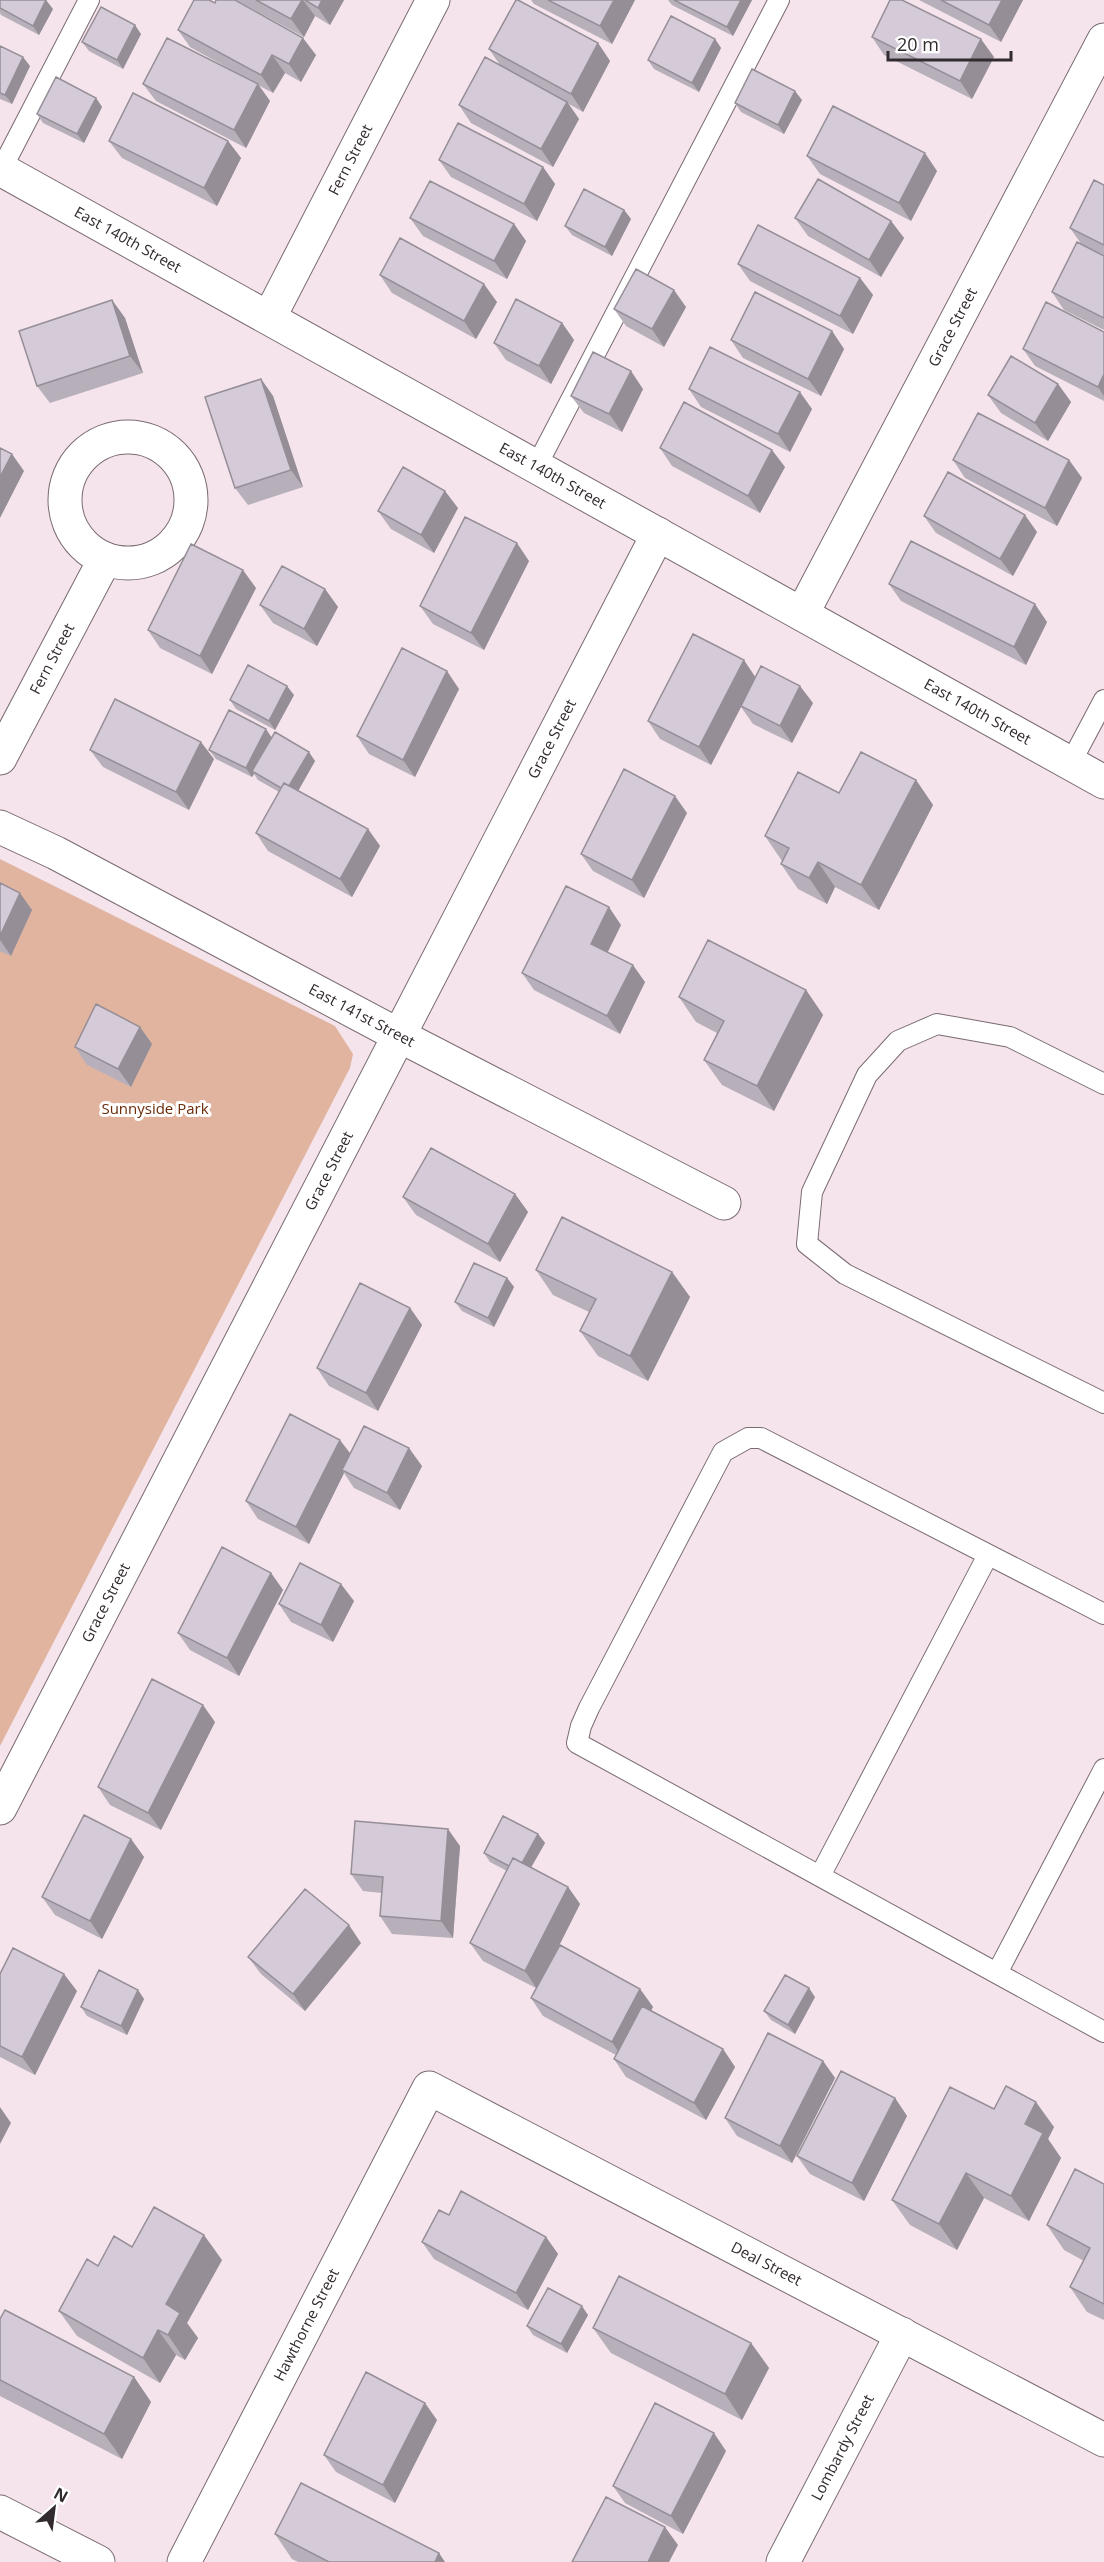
<svg xmlns="http://www.w3.org/2000/svg" width="1104" height="2562" font-family="'Open Sans',sans-serif">
<rect width="100%" height="100%" fill="#f5e4ec"/>
<path fill="#e1b4a0" d="M0,859L335,1026L353,1054L350,1068L0,1746Z"/>
<g fill="none" stroke-linecap="round" stroke-linejoin="round">
<g stroke="#7a6b72" stroke-width="22">
<path id="lane" d="M1,170L89,0
M536,467L779,0
M1070,764L1104,700
M1104,1084L1010,1037L937,1024L898,1041L867,1075L812,1192L807,1244L845,1274L1104,1403
M1104,1614L761,1438H748L723,1452L589,1708L581,1726L577,1743L1104,2032
M820,1876L988,1555
M997,1973L1104,1769"/>
</g>
<g stroke="#7a6b72" stroke-width="35">
<g id="street">
<path id="s1" d="M0,169L1104,782"/>
<path id="s2" d="M269,318L433,0"/>
<circle cx="128" cy="500" r="63"/>
<path id="s3" d="M802,614L1104,40"/>
<path id="s4" d="M0,758L105,559"/>
<path id="s5" d="M0,827L56,853L400,1036L724,1203"/>
<path id="s6" d="M0,1808L658,534"/>
<path d="M0,2512L98,2562"/>
<path id="s7" d="M184,2562L429,2088L1104,2440"/>
<path id="s8" d="M783,2562L902,2334"/>
</g>
</g>
<use href="#lane" stroke="#fff" stroke-width="20"/>
<use href="#street" stroke="#fff" stroke-width="33"/>
</g>
<path fill="#b7afba" d="M0,0L53,9L39,35L1,15L0,13Z
M236,0H344L330,25L315,16L304,37Z
M531,0H635L612,44L534,4Z
M668,0H752L733,36L672,5Z
M919,0H1023L1001,42Z
M178,30L316,55L301,82L285,73L273,93L258,85L270,101L246,148L156,101L143,84L242,76L190,47Z
M141,34L123,69L89,51L82,42Z
M872,37L994,57L972,99L884,55Z
M715,39L721,48L699,92L654,69L648,60Z
M598,43L610,61L583,112L569,104L579,119L553,167L471,123L459,105L500,65L489,49Z
M0,46L30,66L12,104L0,99Z
M96,98L102,107L84,143L43,123L37,114Z
M802,100L784,134L741,112L735,103Z
M109,141H228L241,158L217,206L122,158Z
M807,156L937,171L911,221L820,174Z
M439,160L543,167L555,184L537,221L451,177Z
M1104,185V330L1064,310L1052,292L1082,245L1070,228Z
M624,210L631,219L612,256L572,235L565,226Z
M410,218L514,224L526,241L507,279L423,236Z
M795,218L891,221L904,238L881,277L808,236Z
M738,264L860,278L873,295L853,334L750,281Z
M380,275L497,302L476,339L392,293Z
M112,300L125,318L143,373L50,403L37,386Z
M686,307L664,347L626,326L614,309Z
M562,323L574,340L551,384L506,360L494,343Z
M832,331L844,349L821,396L743,358L731,340Z
M1104,332V401L1035,366L1023,349Z
M261,379L273,396L303,487L248,505L235,488Z
M1058,384L1071,402L1048,441L1001,413L988,395Z
M643,389L622,432L584,413L571,396Z
M689,389L812,409L790,452L701,407Z
M660,448L785,467L760,513L672,466Z
M953,460H1069L1082,478L1057,526L965,478Z
M458,508L434,553L391,529L378,511Z
M924,516L1037,532L1013,576L936,533Z
M529,561L484,650L433,624L420,606Z
M889,584L1047,622L1026,665L901,601Z
M256,588L212,674L160,648L148,630Z
M325,589L338,607L317,646L273,623L260,605Z
M755,677L813,703L792,743L753,724L741,707L711,765L660,739L648,721Z
M459,689L415,777L369,754L357,736Z
M294,695L275,730L236,709L230,700Z
M272,737L315,761L298,791L368,829L380,846L352,897L268,851L256,833L279,792L258,780L254,774L252,777L216,759L209,750Z
M90,750L214,759L189,810L103,767Z
M916,780L933,805L879,910L835,887L827,904L798,889L781,864L782,861L765,836L839,793Z
M687,813L644,898L593,871L581,854Z
M0,883L32,910L11,956L0,951Z
M621,925L608,952L645,982L620,1034L534,990L522,973Z
M806,990L823,1015L774,1111L722,1085L704,1060L717,1033L696,1022L679,997Z
M140,1027L152,1044L131,1087L87,1065L75,1047Z
M515,1194L528,1212L500,1262L416,1215L403,1197Z
M536,1270L672,1272L690,1297L648,1381L598,1356L580,1331L589,1312L553,1295Z
M507,1278L514,1287L494,1327L462,1311L455,1302Z
M410,1308L422,1325L378,1411L329,1386L317,1368Z
M350,1454L422,1466L400,1510L354,1488L344,1473L309,1544L258,1519L246,1501Z
M271,1573L283,1590L239,1676L190,1650L178,1633Z
M354,1601L333,1642L291,1622L279,1604Z
M215,1722L161,1830L110,1805L98,1787Z
M538,1834L545,1843L531,1867L568,1887L580,1904L558,1948L640,1989L653,2007L651,2010L723,2049L735,2067L706,2120L626,2077L614,2059L616,2055L543,2016L531,1998L536,1988L483,1961L470,1943L507,1871L490,1862L484,1853Z
M131,1839L144,1857L102,1939L55,1915L42,1897Z
M460,1846L453,1938L392,1934L380,1916L382,1893L363,1891L351,1874Z
M361,1943L305,2011L261,1974L248,1957Z
M0,1974L77,1991L35,2075L0,2057Z
M138,1990L144,1999L127,2035L87,2016L81,2007Z
M815,1997L795,2034L771,2020L764,2011Z
M823,2061L835,2078L792,2163L737,2136L725,2118Z
M895,2098L907,2116L864,2201L810,2174L797,2156Z
M994,2109L1054,2127L1048,2139L1061,2158L1029,2221L984,2198L957,2250L910,2225L892,2200Z
M1104,2184V2320L1087,2312L1070,2287L1084,2261L1064,2250L1047,2225Z
M449,2215L546,2237L558,2254L528,2310L434,2259L422,2242Z
M132,2247L222,2260L187,2323L198,2338L185,2360L176,2355L160,2383L77,2336L59,2311L98,2266Z
M588,2315L567,2353L533,2335L527,2326Z
M0,2319L134,2377L151,2402L122,2459L0,2396Z
M593,2328L751,2343L769,2368L742,2420L611,2353Z
M437,2420L395,2503L336,2472L324,2455Z
M726,2451L683,2534L625,2503L613,2486Z
M275,2534L445,2562H298L292,2559Z"/>
<path fill="#958e97" d="M46,0L53,9L39,35L33,26Z
M302,0H303L315,16L304,37L291,19Z
M322,0H344L330,25L318,8Z
M614,0H635L612,44L600,26Z
M741,0H752L733,36L727,27Z
M1002,0H1023L1001,42L989,25Z
M135,25L141,34L123,69L117,60Z
M303,38L316,55L301,82L289,64Z
M715,39L721,48L699,92L692,83Z
M981,39L994,57L972,99L960,81Z
M598,43L610,61L583,112L571,94Z
M272,55L285,73L273,93L261,75Z
M23,57L30,66L12,104L5,95Z
M258,84L270,101L246,148L234,130Z
M795,91L802,100L784,134L778,125Z
M96,98L102,107L84,143L77,134Z
M567,102L579,119L553,167L541,149Z
M228,141L241,158L217,206L204,188Z
M925,153L937,171L911,221L899,203Z
M543,167L555,184L537,221L524,204Z
M624,210L631,219L612,256L605,247Z
M891,221L904,238L881,277L869,260Z
M514,224L526,241L507,279L494,261Z
M860,278L873,295L853,334L840,316Z
M484,284L497,302L476,339L464,321Z
M674,290L686,307L664,347L652,329Z
M112,300L125,318L143,373L130,356Z
M562,323L574,340L551,384L539,366Z
M832,331L844,349L821,396L808,379Z
M631,371L643,389L622,432L609,414Z
M1104,374V396L1098,387Z
M261,379L273,396L303,487L291,470Z
M1058,384L1071,402L1048,441L1035,423Z
M800,392L812,409L790,452L778,434Z
M772,450L785,467L760,513L748,496Z
M12,454L24,471L0,518V477Z
M1069,460L1082,478L1057,526L1045,508Z
M445,491L458,508L434,553L421,535Z
M1025,515L1037,532L1013,576L1000,559Z
M517,543L529,561L484,650L471,633Z
M243,570L256,588L212,674L200,656Z
M325,589L338,607L317,646L304,629Z
M1035,604L1047,622L1026,665L1014,647Z
M744,660L756,678L711,765L699,747Z
M447,671L459,689L415,777L403,760Z
M287,686L294,695L275,730L269,721Z
M800,686L813,703L792,743L780,726Z
M266,729L272,738L252,771L254,774L252,777L246,768Z
M201,742L214,759L189,810L176,792Z
M309,752L315,761L293,800L286,791Z
M916,780L933,805L879,910L861,885Z
M675,796L687,813L644,898L632,880Z
M368,829L380,846L352,897L340,879Z
M818,862L835,887L827,904L809,878Z
M20,893L32,910L11,956L0,940V936Z
M609,907L621,925L603,961L591,944Z
M633,965L645,982L620,1034L607,1016Z
M806,990L823,1015L774,1111L757,1086Z
M140,1027L152,1044L131,1087L118,1069Z
M515,1194L528,1212L500,1262L488,1244Z
M672,1272L690,1297L648,1381L630,1356Z
M507,1278L514,1287L494,1327L488,1318Z
M410,1308L422,1325L378,1411L366,1393Z
M340,1440L353,1457L342,1470L344,1473L309,1544L296,1527Z
M409,1448L422,1466L400,1510L387,1493Z
M271,1573L283,1590L239,1676L227,1658Z
M341,1584L354,1601L333,1642L321,1625Z
M203,1705L215,1722L161,1830L148,1813Z
M448,1829L460,1846L453,1938L441,1921Z
M538,1834L545,1843L524,1880L517,1870Z
M131,1839L144,1857L102,1939L90,1921Z
M568,1887L580,1904L537,1989L525,1971Z
M349,1925L361,1943L305,2011L293,1994Z
M64,1974L77,1991L35,2075L22,2057Z
M809,1988L815,1997L795,2034L788,2025Z
M640,1989L653,2007L624,2060L612,2042Z
M138,1990L144,1999L127,2035L121,2026Z
M723,2049L735,2067L706,2120L694,2103Z
M823,2061L835,2078L792,2163L780,2146Z
M895,2098L907,2116L864,2201L852,2183Z
M1036,2102L1054,2127L1048,2139L1061,2158L1029,2221L1011,2196L1025,2124Z
M0,2107L11,2123L0,2144Z
M966,2173L984,2198L957,2250L939,2224Z
M204,2235L222,2260L187,2323L198,2338L185,2360L168,2335L166,2304Z
M546,2237L558,2254L528,2310L516,2293Z
M582,2306L588,2315L567,2353L561,2344Z
M158,2330L176,2355L160,2383L143,2358Z
M751,2343L769,2368L742,2420L725,2394Z
M134,2377L151,2402L122,2459L104,2434Z
M425,2403L437,2420L395,2503L383,2485Z
M714,2433L726,2451L683,2534L671,2516Z
M665,2527L678,2545L669,2562H648Z
M439,2553L445,2562H435Z"/>
<path fill="#d5cbd8" stroke="#958e97" stroke-width="1.5" d="M0,0H46L33,26L0,8Z
M194,0H209L215,3L216,0H235L303,38L289,64L272,55L261,75L178,30Z
M256,0H302L291,19Z
M305,0H322L318,8Z
M516,0H518L598,43L571,94L489,49Z
M548,0H614L600,26Z
M674,0H741L727,27Z
M890,0H902L981,39L960,81L872,37Z
M941,0H1002L989,25Z
M101,7L135,25L117,60L82,42Z
M671,16L715,39L692,83L648,60Z
M167,38L258,84L234,130L143,84Z
M0,46L23,57L5,95L0,93Z
M485,57L567,102L541,149L459,105Z
M752,69L795,91L778,125L735,103Z
M56,77L96,98L77,134L37,114Z
M133,93L228,141L204,188L109,141Z
M833,106L925,153L899,203L807,156Z
M458,123L543,167L524,204L439,160Z
M818,179L891,221L869,260L795,218Z
M1094,180L1104,185V245L1070,228Z
M430,181L514,224L494,261L410,218Z
M584,189L624,210L605,247L565,226Z
M758,225L860,278L840,316L738,264Z
M400,238L484,284L464,321L380,275Z
M1077,242L1104,256V318L1052,292Z
M636,269L674,290L652,329L614,309Z
M755,292L832,331L808,379L731,340Z
M516,299L562,323L539,366L494,343Z
M112,300L130,356L37,386L19,331Z
M1046,302L1104,332V374L1098,387L1023,349Z
M710,347L800,392L778,434L689,389Z
M593,352L631,371L609,414L571,396Z
M1011,356L1058,384L1035,423L988,395Z
M261,379L291,470L235,488L205,397Z
M684,402L772,450L748,496L660,448Z
M978,413L1069,460L1045,508L953,460Z
M0,448L12,454L0,477Z
M403,467L445,491L421,535L378,511Z
M948,472L1025,515L1000,559L924,516Z
M465,517L517,543L471,633L420,606Z
M911,541L1035,604L1014,647L889,584Z
M191,544L243,570L200,656L148,630Z
M282,566L325,589L304,629L260,605Z
M693,634L744,660L699,747L648,721Z
M402,648L447,671L403,760L357,736Z
M248,665L287,686L269,721L230,700Z
M761,666L800,686L780,726L741,706Z
M115,699L201,742L176,792L90,750Z
M229,710L266,729L246,768L209,750Z
M275,732L309,752L289,786L284,783L281,788L252,771Z
M861,752L916,780L861,885L818,862L809,878L781,864L789,848L765,836L798,772L839,793Z
M624,769L675,796L632,880L581,854Z
M284,783L368,829L340,879L256,833Z
M0,883L20,893L0,936Z
M566,886L609,907L591,944L633,965L607,1016L522,973Z
M708,940L806,990L757,1086L704,1060L724,1021L679,997Z
M96,1004L140,1027L118,1069L75,1047Z
M431,1148L515,1194L488,1244L403,1197Z
M562,1217L672,1272L630,1356L580,1331L596,1299L536,1270Z
M474,1263L507,1278L488,1318L455,1302Z
M360,1283L410,1308L366,1393L317,1368Z
M290,1414L340,1440L296,1527L246,1501Z
M364,1426L409,1448L387,1493L342,1470Z
M222,1547L271,1573L227,1658L178,1633Z
M300,1563L341,1584L321,1625L279,1604Z
M152,1679L203,1705L148,1813L98,1787Z
M84,1815L131,1839L90,1921L42,1897Z
M503,1816L538,1834L522,1863L513,1858L509,1866L484,1853Z
M355,1821L448,1829L441,1921L380,1916L383,1877L351,1874Z
M513,1858L568,1887L525,1971L470,1943Z
M305,1889L349,1925L293,1994L248,1957Z
M560,1945L640,1989L612,2042L531,1998Z
M13,1948L64,1974L22,2057L0,2046V1974Z
M99,1970L138,1990L121,2026L81,2007Z
M785,1975L809,1988L788,2025L764,2011Z
M642,2006L723,2049L694,2103L614,2059Z
M768,2033L823,2061L780,2146L725,2118Z
M841,2071L895,2098L852,2183L797,2156Z
M1006,2086L1036,2102L1025,2124L1043,2133L1011,2196L966,2173L939,2224L892,2200L950,2087L994,2109Z
M1075,2169L1104,2184V2304L1070,2287L1090,2248L1047,2225Z
M461,2191L546,2237L516,2293L422,2242L439,2210L449,2215Z
M154,2207L204,2235L166,2304L180,2313L168,2335L158,2330L143,2358L59,2311L87,2259L98,2266L114,2236L132,2247Z
M619,2276L751,2343L725,2394L593,2328Z
M548,2288L582,2306L561,2344L527,2326Z
M5,2310L134,2377L104,2434L0,2380V2319Z
M366,2372L425,2403L383,2485L324,2455Z
M655,2403L714,2433L671,2516L613,2486Z
M301,2483L439,2553L435,2562H329L275,2534Z
M606,2497L665,2527L648,2562H572Z"/>
<g text-anchor="middle" stroke-width="6" stroke-linejoin="round" paint-order="stroke">
<g font-size="15" fill="#312a2e" stroke="#fff">
<text dy="5" stroke="none"><textPath href="#s2" startOffset="178">Fern Street</textPath></text>
<text dy="5" stroke="none"><textPath href="#s1" startOffset="146">East 140th Street</textPath></text>
<text dy="5" stroke="none"><textPath href="#s3" startOffset="324">Grace Street</textPath></text>
<text dy="5" stroke="none"><textPath href="#s1" startOffset="632">East 140th Street</textPath></text>
<text dy="5" stroke="none"><textPath href="#s4" startOffset="112">Fern Street</textPath></text>
<text dy="5" stroke="none"><textPath href="#s1" startOffset="1118">East 140th Street</textPath></text>
<text dy="5" stroke="none"><textPath href="#s6" startOffset="1203">Grace Street</textPath></text>
<text dy="5" stroke="none"><textPath href="#s5" startOffset="408">East 141st Street</textPath></text>
<text dy="5" stroke="none"><textPath href="#s6" startOffset="717">Grace Street</textPath></text>
<text dy="5" stroke="none"><textPath href="#s6" startOffset="231">Grace Street</textPath></text>
<text dy="5" stroke="none"><textPath href="#s7" startOffset="914">Deal Street</textPath></text>
<text dy="5" stroke="none"><textPath href="#s7" startOffset="267">Hawthorne Street</textPath></text>
<text dy="5" stroke="none"><textPath href="#s8" startOffset="129">Lombardy Street</textPath></text>
</g>
<g font-size="15" fill="#6a2b09" stroke="#fff">
<text x="155" y="1114">Sunnyside Park</text>
</g>
</g>
<g transform="translate(54 2508) rotate(28)" stroke="#ffffff" stroke-width="4.5" paint-order="stroke">
<path d="M0-4.5L10 22L0 15L-10 22Z" fill="#312a2e"/>
<text y="-9" font-size="16" font-weight="bold" text-anchor="middle" fill="#312a2e">N</text>
</g>
<path d="M888 51v9h123v-9" fill="none" stroke="#312a2e" stroke-width="3"/>
<text x="897" y="51" font-size="18" fill="#312a2e" stroke="#ffffff" stroke-width="4.5" paint-order="stroke">20 m</text>
</svg>
